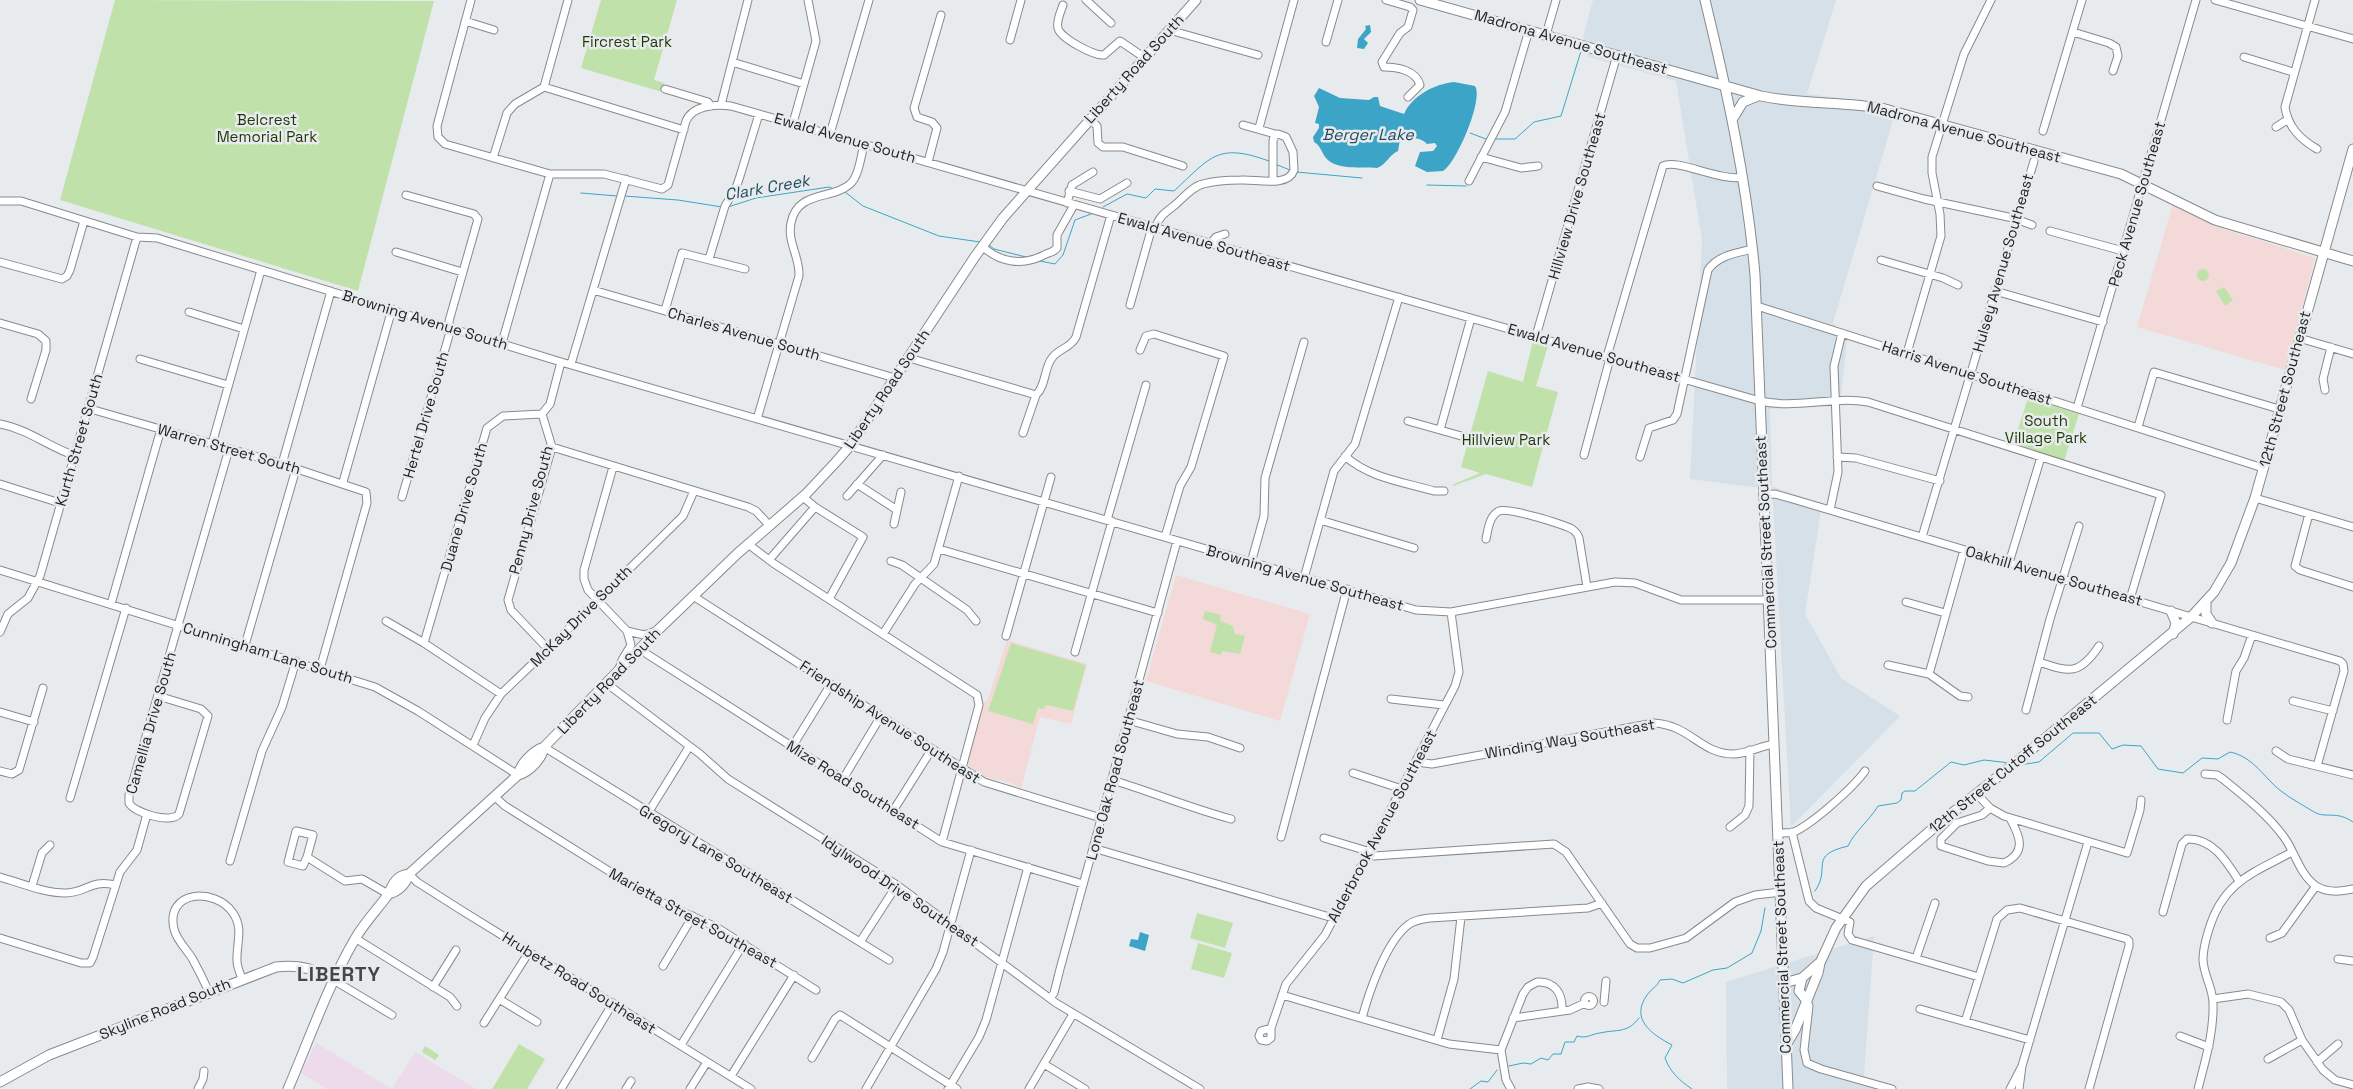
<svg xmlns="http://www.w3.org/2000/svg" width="2353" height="1089" font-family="'Space Grotesk',sans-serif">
<rect width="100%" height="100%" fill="#e8ebee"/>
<path fill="#d6e0e9" d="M1593,0H1836L1807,94L1880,103L1894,117L1833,323L1847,338L1840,406L1770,409L1772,486L1822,504L1805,614L1841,678L1900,716L1791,827L1772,486L1753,487L1690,479L1702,240L1676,81L1588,57L1583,37Z
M1874,936L1864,1076L1880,1081L1878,1089H1727L1726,982Z"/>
<path fill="#eddaea" d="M316,1043L392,1089L415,1052L476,1089H327L301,1073Z"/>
<path fill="#f4d9d9" d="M2173,204L2218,227L2315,258L2285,370L2137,327Z
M1176,575L1310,614L1280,721L1146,681Z
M1007,640L1087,664L1071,724L1040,717L1021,789L1011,783L982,776L970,768L968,764L969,751L983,702H987Z"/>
<path fill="#c1e1ab" d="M115,0L434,1L358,291L60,200Z
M601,0H677L654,80L664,83L662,92L581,68Z
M2197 275a6 6 0 1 1 12 0a6 6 0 1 1-12 0Z
M2224,287L2233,300L2225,306L2216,291Z
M1533,341L1548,346L1536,386L1558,392L1532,487L1486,474L1453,486L1452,485L1480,473L1461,467L1488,371L1523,382Z
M2028,398L2079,414L2064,461L2013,445Z
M1205,611L1221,615L1220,621L1233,626L1235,634L1245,636L1240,654L1222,651L1221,655L1210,652L1217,625L1203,619Z
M1011,643L1086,665L1073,711L1046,705L1044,709L1038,708L1033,724L988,711Z
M1197,913L1233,923L1225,948L1190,938Z
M1198,943L1232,953L1224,978L1191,969Z
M519,1044L545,1059L527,1089H492Z
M425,1046L439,1055L435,1060L422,1052Z"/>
<path fill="#3ca5c7" d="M1370,25L1371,32L1364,39L1368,43L1364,49L1357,48L1358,39L1366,29L1365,26Z
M1454,82L1475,86C1484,99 1456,164 1443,171L1427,172L1415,166L1420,152L1433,151L1437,146L1435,143L1427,144C1421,137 1407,137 1400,140L1398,151C1389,155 1386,165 1377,168C1363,167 1335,170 1326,158C1321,152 1321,146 1314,142L1313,137L1319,128V124L1315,123L1319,107L1314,96L1319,88L1340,98L1369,100L1374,97H1378L1380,106L1404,114C1412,96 1434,84 1454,82Z
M1140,932L1149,935L1145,951L1129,946L1131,939L1138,940Z"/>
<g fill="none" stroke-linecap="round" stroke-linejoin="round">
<path stroke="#3ca5c7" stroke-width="1" d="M1470,133L1486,139
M1495,139H1515L1534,122L1561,116L1581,51
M1275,164L1290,170
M1296,172L1362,178
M1427,185L1466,186
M845,192L863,206L939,236L980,242
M581,193L617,196
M624,196L678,200L722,207
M728,207L756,198L829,187L834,189
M1103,207L1127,194L1146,198L1155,189L1174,191C1211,157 1217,142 1269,161
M988,244L994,249L1026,257
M1040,261L1055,264L1063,255L1075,220L1091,214
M2019,765L2039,762L2073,733H2099L2112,749L2123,745L2141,746L2158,769L2183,773L2202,758L2218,759L2230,752C2254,757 2264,778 2281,791C2291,799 2303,805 2314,812C2326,819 2336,810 2353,822
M1815,891C1832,867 1807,856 1848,846C1855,831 1869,821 1878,806L1897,803L1901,800L1902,793L1905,791H1915L1951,762L1964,765L1984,760L2010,763
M1509,1066L1523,1063L1531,1064L1541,1058L1548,1060L1553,1054H1561L1565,1042H1574L1577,1036C1587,1039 1591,1034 1600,1033C1617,1029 1627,1034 1639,1018
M1470,1089L1481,1081L1488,1082L1497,1070
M1692,1089C1680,1081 1670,1072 1665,1058L1672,1045C1651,1034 1630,1019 1647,995C1651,989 1657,987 1660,980L1672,979L1683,983L1713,970L1727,968L1752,953L1761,931L1765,908"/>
<g stroke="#868a8d" stroke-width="9">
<path id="minor" d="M471,0L437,126L438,137L445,144L550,174H604L662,189L668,185L686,121C693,105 716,104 731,106L1760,401C1795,409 1832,396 1868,402L2161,495L2130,599
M1086,0L1111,23
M1386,0L1410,7L1413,10L1408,27L1400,33L1382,62L1384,67C1397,67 1416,70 1420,85L1408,97
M2215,0L2353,39
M2315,0L2285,107C2288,127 2300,139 2317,149
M1063,5C1061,11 1056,21 1058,28C1060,38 1094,56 1104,55L1120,41L1145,58
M465,21L494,30
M1169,30L1258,55
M2073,32L2109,43L2116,47L2118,56L2113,71
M1546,35L1556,0
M1010,40L1021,0
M1326,42L1338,0
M2244,57L2293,72
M732,62L804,84
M544,87L684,130
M665,89L708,102L711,106
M721,105L748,0
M1090,119L1097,126L1098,143L1103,147H1123L1183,166
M793,123L816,41L808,0
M1243,125L1275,134
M2276,127L2287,120
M1259,128L1294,0
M2043,131L2082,0
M830,134L869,0
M1481,157L1521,168L1538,166
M493,158L507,113L515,104L544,87L568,0
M928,162L937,128L932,122L917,117L914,108L941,15
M1469,181L1505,112L1529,30
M1877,186L1924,199L2013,218L2032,225
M1069,191L1100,199L1127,183
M0,201H21L137,237L157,238L561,362L1416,610L1451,612L1615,582L1635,583L1681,600H1769
M1067,203L1072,185L1093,172
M1156,227C1159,216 1166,212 1175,205C1183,198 1193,186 1203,184C1214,181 1229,180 1241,180C1256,179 1288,188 1294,170L1293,152L1286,137L1278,134L1274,136L1273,141V181
M2050,231L2123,251
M1211,243L1216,237L1225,234
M982,246C1000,263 1023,266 1044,255C1049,252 1053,253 1057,248V235L1074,205
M396,252L462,272
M709,259L725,206L736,188L740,176L759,114
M1881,260L1943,278L1958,285
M0,262L62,279L67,276L70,270L84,221
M593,290L895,378
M1995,291L2103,322
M1130,305L1152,227
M1757,306L2263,468
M665,310L682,253L745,269
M189,312L244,329
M0,323L38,334L46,341V350L31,399
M1536,336L1617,55
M2299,338L2353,354
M502,343L550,174
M1140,350L1146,336L1154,334L1224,356L1191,467L1180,486L1165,537
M1907,353L1941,236L1940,214L1932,173V157L1964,54L1991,0
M909,358L1036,395
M140,359L228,385
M571,364L626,179
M2325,390L2323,379L2331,347
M87,408L282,464L366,492L367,503L320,669
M2077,408L2196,0
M757,419L799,276C800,257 787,242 791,223C797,190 833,200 850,184C859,176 861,156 864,144
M1408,421L1472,439
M0,424C27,429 48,446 73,455
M2138,427L2154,372L2279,409
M1440,430L1471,318
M1023,433L1036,395C1046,386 1044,368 1052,358C1059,348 1070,349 1076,337L1111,215
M212,444L261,270
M552,447L748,507L756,511L770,526
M1584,455L1609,362L1608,353L1663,166C1677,158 1720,182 1743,177
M1345,456C1369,478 1404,482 1434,491H1444
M1640,457L1649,428L1673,420L1677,414L1708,270C1718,255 1737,253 1753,249
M1837,457L1856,458L1940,481
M282,464L331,291
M613,467L584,570V579L588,590L627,631L644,635L656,631
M343,482L392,309
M0,484L60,503
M857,484L897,510
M1763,495L1775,494L1796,500L2340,661L2343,664L2344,671L2317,766
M847,496L883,455
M402,497L450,332L449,321L478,219L474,214L406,195
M803,497L815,507
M2255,498L2353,527
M1830,510L1838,472L1834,366L1842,333
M2309,514L2295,566L2300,570L2353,587
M1107,520L1146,385
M1320,520L1414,548
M894,524L901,492
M1922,537L2034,161
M1486,539C1488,530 1489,516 1499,511C1508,507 1562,524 1572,529C1576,532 1578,534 1579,538L1587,587
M748,544L773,563L977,695L979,705L942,842
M939,549L1158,613
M769,560L815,507L863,537L829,599
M891,561L902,565L967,610L976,621
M1251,563L1264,516L1265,478L1304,342
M2009,563L2041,457
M0,570L375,687L418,711L518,775
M1304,578L1334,471L1355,444L1399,297
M693,596L984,782L1101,818
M1906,602L1945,613
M111,604L161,429
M386,621L424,643L501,694
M0,632L8,614L28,598L40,576L137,237
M883,634L915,584L934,564L959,476
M1006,636L1051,477
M424,643L487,428L503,416L542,414
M245,645L296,469
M548,649L511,610L508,600L552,447L542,414L550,404L561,362
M639,649L942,842L1083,884
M1075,652L1112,521
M2039,662C2069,672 2079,676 2099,646
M1888,665L1929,674L1960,696L1968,697
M619,669L622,660L631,645L627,631
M1929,674L1964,550
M606,683L700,754L728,779L897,885L1056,1003L1200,1089
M158,696L201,709L208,716L179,814C171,824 134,813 129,803V795L229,449
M1391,699L1444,705
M2293,701L2333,711
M2026,710L2050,619L2079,526
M0,712L34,722
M1128,720L1177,734L1208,737L1240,748
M2227,720L2236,671L2244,658L2252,635
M473,745L485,718L501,694L548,649L683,516L694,491
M544,747L889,960
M792,747L831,684
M2276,751L2288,759L2353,775
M1417,762L1432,764L1654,723C1690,725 1701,754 1733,754C1746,754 1761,746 1774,744
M0,771L12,774L19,770L43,688
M1353,773L1402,789
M2205,774L2217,775L2223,779C2244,796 2268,815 2284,837C2295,852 2300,875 2316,886C2327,893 2340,892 2353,889
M843,779L881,716
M1112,780C1152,792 1190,808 1231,819
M1977,794L1990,808L2004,816L2127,853L2140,810L2141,800
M495,797L505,806L652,898L716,927L816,990
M70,798L126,608
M1990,808L1982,815L1957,823L1941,839V846L1988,861L2004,863C2028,852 2019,835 2010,818
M893,811L932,749
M648,813L689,747
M1730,827L1745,815L1749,806L1750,750
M1792,832L1809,901L1816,908L1850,922L1848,934L1852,940L1979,977
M1778,833C1783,833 1789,833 1794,832C1812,824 1853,788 1865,771
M1281,837L1347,589
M1324,838L1364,850L1374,856L1554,844L1566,852L1630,944L1637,948H1650L1686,938L1735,902L1755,895L1781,892
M1093,848L1333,918
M307,857L303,866L288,862L296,831L313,835L307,857L345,881L362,879L388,894
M230,861L262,751L282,707L296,661
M409,874L417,882L461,910L751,1089
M0,877C21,883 44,893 65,893C87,893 90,879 115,885
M32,886L42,853L50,845
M2163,912L2182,844L2187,839C2213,838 2227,862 2239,881
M0,938L81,963H90L93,957L120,872L137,850L147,814
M355,938L450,997L457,1006
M2270,938L2282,933L2316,886
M860,942L897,885
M1916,958L1935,903
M2338,959L2353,961
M663,966L693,916
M335,981L392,1015
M433,987L456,950
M209,992C204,981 198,969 192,958C186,949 176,939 174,929C165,890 215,887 233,913C244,929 236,944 237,961C237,967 240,973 242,979
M1282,995L1449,1044L1501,1050
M1584.5 1001a4.5 4.5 0 1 1 9 0a4.5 4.5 0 1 1-9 0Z
M1050,998L1054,993L1060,969L1177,541
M499,999L537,1022
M2213,999L2248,994L2281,1002L2289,1010L2302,1040L2323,1070L2335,1080L2353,1085
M1807,1001L1809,1006L1804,1050L1807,1063L1821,1069L1892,1089
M1604,1002L1606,981
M1920,1009L2030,1040
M1362,1018C1369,992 1386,942 1408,925C1414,920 1422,919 1430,918L1588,908L1602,903
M1513,1018L1570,1010L1585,1003
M1965,1022L1997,919L2007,910L2020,908L2127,939L2129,941V946L2089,1089
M484,1023L529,952
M1271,1028L1261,1031L1259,1036L1261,1040L1267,1041L1271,1038V1028L1286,984L1325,935L1455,686L1459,672L1451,612
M2180,1036L2209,1047
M1437,1040L1454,979L1461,917
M681,1045L744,943
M812,1058L835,1019L840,1015L957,1089
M2268,1059L2302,1040
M2317,1062L2338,1044
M1044,1064L1085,1089
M731,1076L794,975
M198,1089L203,1079L204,1071
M561,1089L613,1003
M626,1089L631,1081
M690,1089L707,1062
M866,1089L936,969L943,952L971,850
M948,1089L979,1037L986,1020L1028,867
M1029,1089L1073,1014
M1511,1089L1506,1080L1501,1050L1523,994L1528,987L1537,982C1555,981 1563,994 1562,1011
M1578,1089L1588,1087L1599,1089
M2010,1089L2022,1066
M2019,1089L2022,1066L2088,842
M2198,1089C2205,1061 2214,1033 2213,1003C2213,988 2203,974 2203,959C2203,948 2206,939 2209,929C2223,882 2253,873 2292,852"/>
</g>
<g stroke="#868a8d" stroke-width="11">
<path id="major" d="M1420,0L1761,96C1802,105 1844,101 1885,109L2121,174L2215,220L2353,261
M1705,0C1727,91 1747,182 1755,275L1788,1089
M1732,120L1743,102L1758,96
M2206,603V614L2212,623
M2171,611L2176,623L2173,634
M518,775C520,764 533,751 544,747
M388,894C398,892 406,884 409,874
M1802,978L1799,991L1807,1001
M1784,983L1802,978L1819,963
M1786,1045L1795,1030L1818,973L1820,963L1836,928L1866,886L1937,825L2019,760L2191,617L2214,592L2231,563L2255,498L2353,149
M0,1082L49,1055L276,967C299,964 316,969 335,981
M288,1089C309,1040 328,985 355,939C364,923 376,911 387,896C393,886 394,876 409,874L518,775C529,772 542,759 544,747L658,630L738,553L806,494L835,463L850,446L974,258L1003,218L1196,0"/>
</g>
<use href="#minor" stroke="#fff" stroke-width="7"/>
<use href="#major" stroke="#fff" stroke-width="9"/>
</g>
<g text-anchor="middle" stroke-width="5" stroke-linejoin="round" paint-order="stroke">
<g font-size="15" fill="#1e3804" stroke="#e8ebee">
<text x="627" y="47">Fircrest Park</text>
<text x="267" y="125">Belcrest<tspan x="267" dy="17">Memorial Park</tspan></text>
<text x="2046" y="426">South<tspan x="2046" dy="17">Village Park</tspan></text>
<text x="1506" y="445">Hillview Park</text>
</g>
<g font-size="15" fill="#1e2021" stroke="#e8ebee">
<text transform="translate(1571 42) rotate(16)" y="5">Madrona Avenue Southeast</text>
<text transform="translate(1134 69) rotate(-48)" y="5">Liberty Road South</text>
<text transform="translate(1964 132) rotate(15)" y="5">Madrona Avenue Southeast</text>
<text transform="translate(845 138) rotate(16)" y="5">Ewald Avenue South</text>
<text transform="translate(1577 196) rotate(-74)" y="5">Hillview Drive Southeast</text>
<text transform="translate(2137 204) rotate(-74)" y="5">Peck Avenue Southeast</text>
<text transform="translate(1204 242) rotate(16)" y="5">Ewald Avenue Southeast</text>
<text transform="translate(2003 263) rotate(-74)" y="5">Hulsey Avenue Southeast</text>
<text transform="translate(425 320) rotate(17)" y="5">Browning Avenue South</text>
<text transform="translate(744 334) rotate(16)" y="5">Charles Avenue South</text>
<text transform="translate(1594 353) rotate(16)" y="5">Ewald Avenue Southeast</text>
<text transform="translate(1967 373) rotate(18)" y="5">Harris Avenue Southeast</text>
<text transform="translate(887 389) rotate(-56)" y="5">Liberty Road South</text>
<text transform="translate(2285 389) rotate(-75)" y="5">12th Street Southeast</text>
<text transform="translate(426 415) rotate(-74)" y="5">Hertel Drive South</text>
<text transform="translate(79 440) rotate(-74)" y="5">Kurth Street South</text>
<text transform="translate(229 449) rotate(16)" y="5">Warren Street South</text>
<text transform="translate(464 507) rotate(-74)" y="5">Duane Drive South</text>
<text transform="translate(531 510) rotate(-75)" y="5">Penny Drive South</text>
<text transform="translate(1766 542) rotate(-93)" y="5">Commercial Street Southeast</text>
<text transform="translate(2054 576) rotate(16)" y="5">Oakhill Avenue Southeast</text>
<text transform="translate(1305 578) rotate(16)" y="5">Browning Avenue Southeast</text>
<text transform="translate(581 616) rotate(-45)" y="5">McKay Drive South</text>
<text transform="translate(268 653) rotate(17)" y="5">Cunningham Lane South</text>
<text transform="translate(609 681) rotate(-46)" y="5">Liberty Road South</text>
<text transform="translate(890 722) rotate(33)" y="5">Friendship Avenue Southeast</text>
<text transform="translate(151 723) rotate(-74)" y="5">Camellia Drive South</text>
<text transform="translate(1570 739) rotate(-10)" y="5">Winding Way Southeast</text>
<text transform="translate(2013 764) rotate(-39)" y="5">12th Street Cutoff Southeast</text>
<text transform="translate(1115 770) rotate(-75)" y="5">Lone Oak Road Southeast</text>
<text transform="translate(853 785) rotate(32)" y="5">Mize Road Southeast</text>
<text transform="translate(1382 826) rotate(-62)" y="5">Alderbrook Avenue Southeast</text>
<text transform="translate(716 854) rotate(31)" y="5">Gregory Lane Southeast</text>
<text transform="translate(900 891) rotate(34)" y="5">Idylwood Drive Southeast</text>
<text transform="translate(693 918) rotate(29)" y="5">Marietta Street Southeast</text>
<text transform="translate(1782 947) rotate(-92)" y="5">Commercial Street Southeast</text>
<text transform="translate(579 983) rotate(32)" y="5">Hrubetz Road Southeast</text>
<text transform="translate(165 1009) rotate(-22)" y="5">Skyline Road South</text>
</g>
<g font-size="16" font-style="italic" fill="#1f4b5a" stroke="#e8ebee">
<text x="1368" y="140">Berger Lake</text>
<text transform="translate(767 187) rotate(-10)" y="6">Clark Creek</text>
</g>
<g font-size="20" font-weight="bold" letter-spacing="1" fill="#444749" stroke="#e8ebee">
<text x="339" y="981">LIBERTY</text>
</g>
</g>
</svg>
